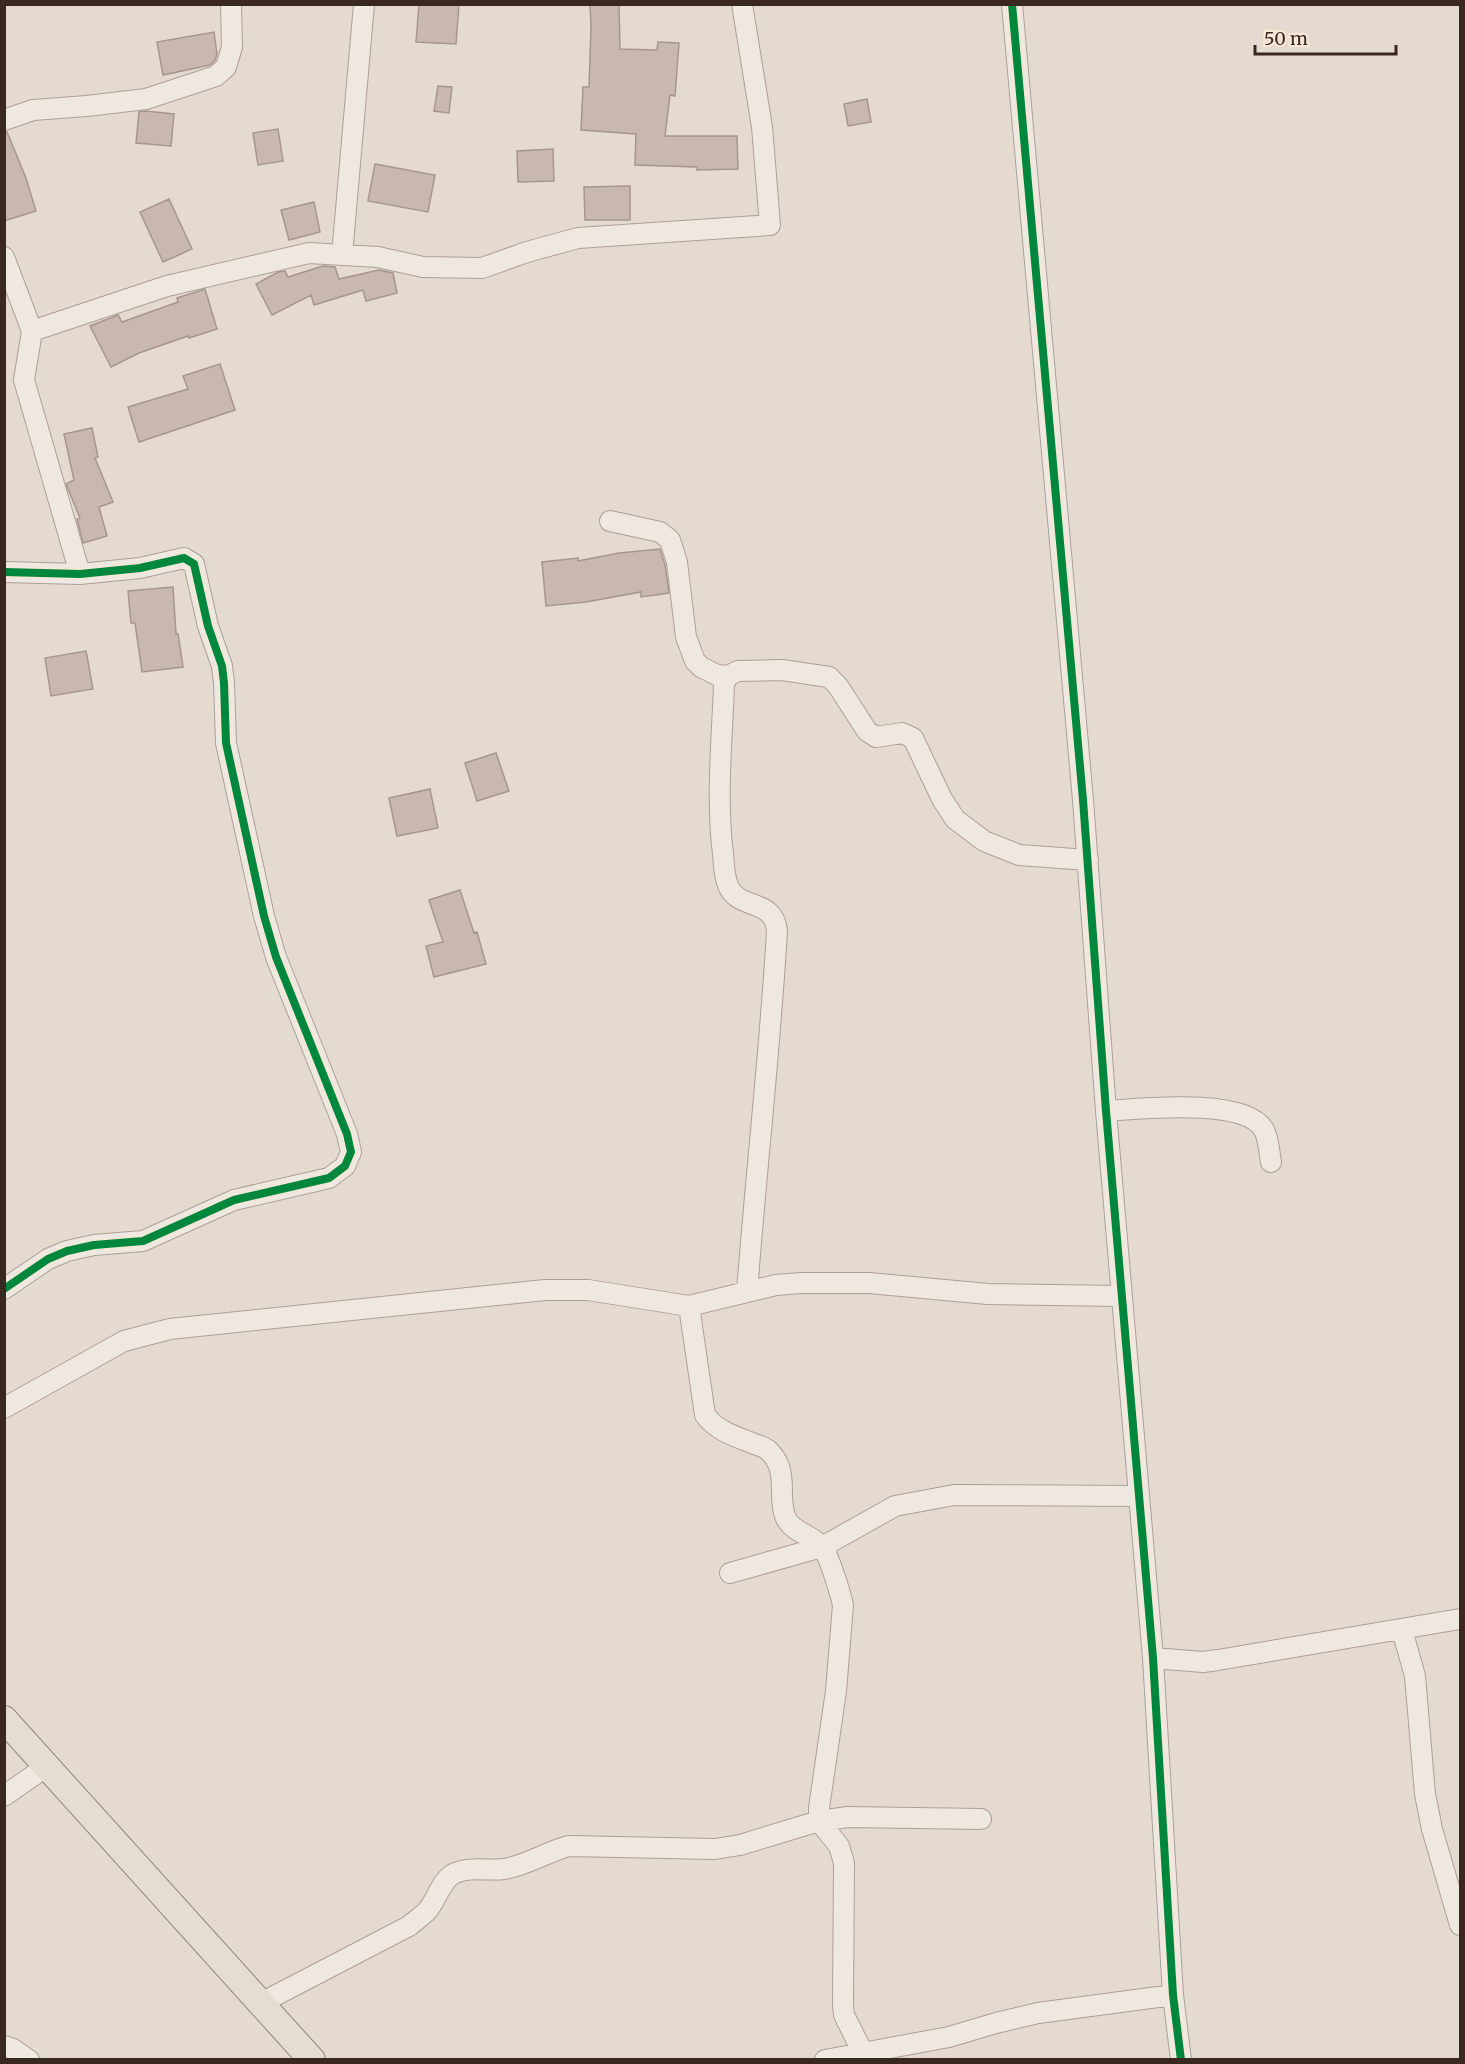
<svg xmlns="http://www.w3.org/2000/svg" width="1465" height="2064" font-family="Merriweather,serif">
<rect width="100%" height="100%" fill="#e5dacf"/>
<path fill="#c9b8b0" stroke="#a6968e" stroke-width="1.5" d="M419,4H459L456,44L416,42Z
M590,4H619L620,49L657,50L658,42L679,43L675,96L670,95L665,136H737L738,169L697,170V167L635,165L636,134L581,130L583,87H589L591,27Z
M214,32L217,54L215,60L210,65L163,75L157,42Z
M438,86L452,87L449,113L434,111Z
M867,99L871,122L848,126L844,104Z
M145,111L174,114L171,146L136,143L139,112Z
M278,129L283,161L258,165L253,133Z
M4,132H7L26,178L36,211L4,221Z
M553,149L554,181L518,182L517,151Z
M375,164L435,175L428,212L368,201Z
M630,186V220H585L584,187Z
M169,199L192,249L163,262L140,212Z
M314,202L320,232L289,240L281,210Z
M323,266L335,267L339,279L379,270L393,273L397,293L366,301L363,290L314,305L311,295L272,315L256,284L278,272L285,271L288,277Z
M205,289L217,329L189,338L188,336L139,353L111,367L90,326L118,315L122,322L178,302L177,298Z
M220,364L235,410L139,442L128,407L188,389L183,376Z
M92,428L98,457L95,458L113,502L99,507L107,536L83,543L77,519L80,518L66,484L74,480L64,434Z
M660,549L665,565L669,593L641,597V592L586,602L546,606L542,562L578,558V561L619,553Z
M173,587L176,634H178L183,667L142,672L135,623H131L128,591Z
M86,651L93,689L51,696L45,658Z
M496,753L509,791L477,801L465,763Z
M430,789L438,828L397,836L389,798Z
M460,890L474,933L477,932L486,964L434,977L426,946L443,942L429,900Z"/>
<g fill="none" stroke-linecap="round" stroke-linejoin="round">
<g stroke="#aba098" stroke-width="22">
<path id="minor" d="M1012,4L1083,800L1106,1111L1153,1658L1173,1995L1181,2060
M4,120L33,110L87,106L146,99L216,76L226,67L232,47L231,4
M342,255L364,4
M4,257L32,331L24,380L80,574
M32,331L167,286L309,253L378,257L423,267L482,268L527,252L578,238L770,225L762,127L742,4
M610,521L660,532L670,540L677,562L686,637L695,661L701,667L717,675L728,676L738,671L782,670L829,677L838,686L867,731L876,737L902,733L913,738L942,799L955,819L984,841L1019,855L1088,860
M4,572L80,574L140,568L184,558L194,564L208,626L222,666L224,683L226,743L264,916L276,957L347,1134L351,1152L345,1166L329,1178L234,1200L143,1241L94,1245L67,1251L48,1259L4,1289
M728,676L724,684C722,741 716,798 723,854C724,864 724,876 728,885C737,911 774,897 777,931C770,1052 756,1172 747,1292
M1106,1111C1139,1109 1246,1097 1264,1130C1269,1139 1269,1152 1271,1162
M689,1306L705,1415C717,1431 734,1436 752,1443C757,1445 764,1447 768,1450C790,1471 777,1493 785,1516C791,1533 813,1534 823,1548C830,1559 840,1592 843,1605L836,1691L819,1808V1821L839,1846L844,1863L843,2005L844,2015L863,2053
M4,1408L124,1341L170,1329L545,1290H588L689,1306L776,1285L801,1283H869L988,1294L1122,1296
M730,1573L822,1547L895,1506L954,1495L1139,1496
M1402,1630L1415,1676L1425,1794L1432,1829L1460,1925
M1153,1658L1203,1662L1218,1660L1460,1619
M4,1796L47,1766
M261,2003L409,1926C415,1921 422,1916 427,1911C437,1900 440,1882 453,1874C468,1866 488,1871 504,1869C526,1866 546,1852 569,1846L715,1849L740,1845L819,1821L848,1817L981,1819
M4,2046L13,2049L29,2060
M825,2060L949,2037L996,2023L1038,2013L1173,1995"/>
</g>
<g stroke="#90867f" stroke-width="28">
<path id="major" d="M4,1719L312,2060"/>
</g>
<use href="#minor" stroke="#eee8e1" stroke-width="20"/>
<use href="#major" stroke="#e5dcd2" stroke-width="26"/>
<g stroke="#f6e7d6" stroke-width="11">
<path id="cycleway" d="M1012,4L1083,800L1106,1111L1153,1658L1173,1995L1181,2060
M4,572L80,574L140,568L184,558L194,564L208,626L222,666L224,683L226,743L264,916L276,957L347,1134L351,1152L345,1166L329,1178L234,1200L143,1241L94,1245L67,1251L48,1259L4,1289"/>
</g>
<use href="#cycleway" stroke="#00873e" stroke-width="8"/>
</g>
<rect width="1465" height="2064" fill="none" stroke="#3a2820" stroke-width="12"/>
<path d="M1255 45v9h141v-9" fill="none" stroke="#3a2820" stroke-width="3"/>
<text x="1264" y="45" font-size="18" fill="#3a2820" stroke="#f6e7d6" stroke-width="4.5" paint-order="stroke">50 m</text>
</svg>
